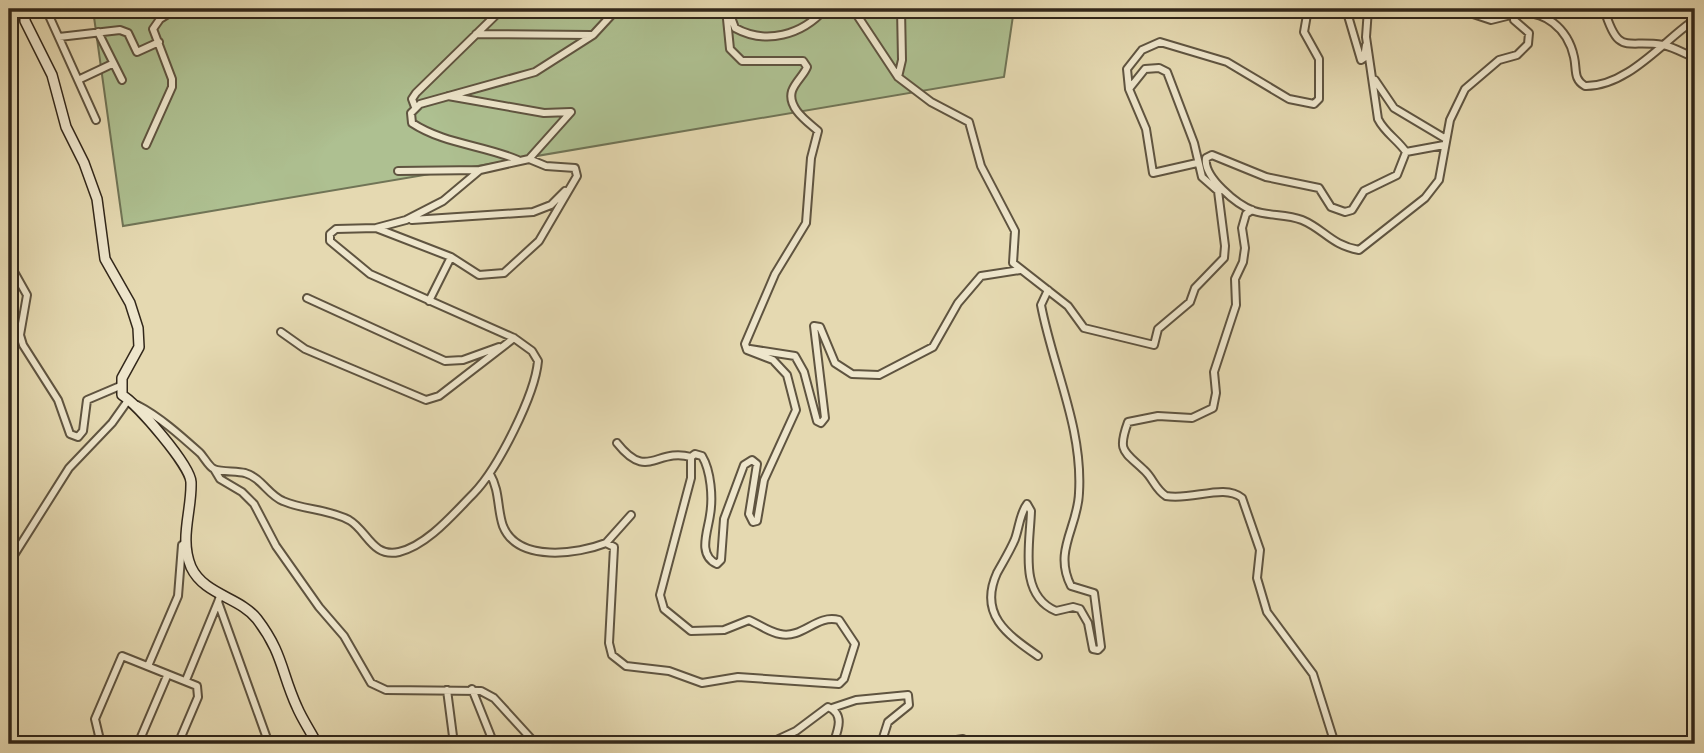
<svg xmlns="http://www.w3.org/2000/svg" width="1704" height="753" font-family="'Sorts Mill Goudy',serif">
<rect width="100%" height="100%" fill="#e5d9b1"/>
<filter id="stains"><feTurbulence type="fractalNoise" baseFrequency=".00286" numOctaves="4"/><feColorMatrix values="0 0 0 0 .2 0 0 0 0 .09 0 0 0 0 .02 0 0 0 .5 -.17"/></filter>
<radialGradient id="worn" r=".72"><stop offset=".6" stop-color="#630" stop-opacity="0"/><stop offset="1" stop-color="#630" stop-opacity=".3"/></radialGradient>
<path fill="#aec091" stroke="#707456" stroke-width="2" d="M88,9H1014L1004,77L123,226L94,17Z"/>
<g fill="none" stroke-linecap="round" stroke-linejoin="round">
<g stroke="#5f5440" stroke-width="10">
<path id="minor" d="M46,9L96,120
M728,9L735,28C766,45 802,35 825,9
M853,9L898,77L931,102L969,122L981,166L1015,231L1013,263L1068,306L1084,328L1154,345L1158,329L1190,302L1195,288L1224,258L1225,246L1218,191L1202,177L1194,143L1167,72L1159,68L1145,69L1129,89L1146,129L1153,173L1197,163
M1346,9L1361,60L1364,58L1366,45
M1368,9L1366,37L1378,119C1385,133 1397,139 1406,152L1397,175L1364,191L1352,210L1345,212L1331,207L1319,188L1266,177L1212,155L1206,158C1203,177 1237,205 1254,211C1269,216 1287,214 1302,220C1324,229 1331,245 1359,250L1425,198L1439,180L1450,120L1465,89L1499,60L1517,55L1528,44L1529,33L1514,20L1515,14C1544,8 1568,29 1574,57C1577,70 1573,79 1585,86C1625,87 1660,45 1690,23H1695
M1458,9L1491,20L1515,14
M1604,9C1619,57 1625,39 1663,45C1674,47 1685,54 1695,58
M98,32L122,80
M476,34L591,35
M59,37L120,30L128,33L137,52L159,42
M898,77L902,60L901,9
M78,80L112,64
M1375,80L1394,108L1446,139
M1129,89L1127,69L1142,50L1160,42L1227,62L1289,99L1314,104L1319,99V59L1304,32L1308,9
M415,107L412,99L416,93L502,9
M146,145L172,87V79L153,29L160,19L176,9
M1406,152L1444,145
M518,160C483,145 444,144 412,123L411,113L420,104L535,72L593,35L617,9
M398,171L480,170
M1252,210L1246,214L1242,228L1245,248L1243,262L1235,279L1236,305L1214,372L1216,393L1213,408L1192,418L1158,416L1128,422C1117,452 1124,451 1144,470C1153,478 1155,489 1166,496C1192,501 1224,483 1242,498L1260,550L1257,578L1267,612L1313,674L1335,744
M412,220L533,212L551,205L565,191
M376,228L451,257L479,275L504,273L539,241L577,176L575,168L546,166L529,159L571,112L544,113L448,96
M9,263L27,295L20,335L23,345L58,400L70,434L78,437L83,431L87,400L120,386
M307,298L445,361L463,360L499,347
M429,301L451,257
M281,332L305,349L426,400L439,396L514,338
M750,349L795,356L804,372L817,421L821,423L825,418L814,326L820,327L835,363L852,374L879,375L933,347L958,303L981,276L1020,270
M137,405C160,417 181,436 200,453C204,457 209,467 214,469C221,472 236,471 245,473C262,478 268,495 283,501C304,510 328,509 349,520C367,530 372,558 399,552C428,545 454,513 474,493C498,468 535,395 538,361L532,351L514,338L370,274L330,241V234L336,229L376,228L406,220L443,201L480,170L529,159
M617,443C648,482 656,447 691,457
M214,469L220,479L242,492L254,504L276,546L319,607L344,636L371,683L386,690L481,691L494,698L536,744
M490,474C500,491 497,509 503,526C518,563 578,554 606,543L614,547L609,643L612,655L626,666L669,671L702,683L738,677L839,684L844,679L855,644L839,620C816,614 803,639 780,634C769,632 760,625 749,620L724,630L691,631L664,609L660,595L691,478V457L695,454L702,456C711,471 713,498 710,515C708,531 697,555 717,564L721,560L724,519L744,465L752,460L757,464L749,514L753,522L757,521L764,480L796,410L787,375L773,360L747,350L745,344L775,274L806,223L811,158L818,131C808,122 787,108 792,91C795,82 804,75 807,67L803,61H742L730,49L726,9
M606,543L631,515
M9,563L69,468L112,423L129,399
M220,596L218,602L269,744
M1038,656C1008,635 978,615 997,573C1003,562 1010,551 1015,539C1019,528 1020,513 1027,504L1031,511C1030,545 1018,595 1056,611L1073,607L1080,609L1088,623L1093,649L1098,650L1101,647L1094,593L1071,586C1053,551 1078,527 1079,493C1083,428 1053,368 1041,305L1048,290
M148,666L178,596L182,545L185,543
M186,680L218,602
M472,689L494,744
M447,690L454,744
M832,708L856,700L908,695L909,705L888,722L881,744
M101,744L95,719L122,656L197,686L198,697L178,744
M138,744L167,676
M768,744L796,731L828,707C845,714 838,730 833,744
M930,744L963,739L967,744"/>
</g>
<g stroke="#32271a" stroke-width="12">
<path id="secondary" d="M25,9V21L52,75L66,127L84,163L97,199L105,259L130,303L138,328L139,347L122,378V395C138,405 190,465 191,482C192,511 179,538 191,567C204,595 240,597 257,619C283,653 281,672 297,707C302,719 311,732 317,744"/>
</g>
<use href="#minor" stroke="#eee6cc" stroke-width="6"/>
<use href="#secondary" stroke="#eee6cc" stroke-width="9"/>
</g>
<rect width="1704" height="753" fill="none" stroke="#e5d9b1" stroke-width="35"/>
<rect x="10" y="10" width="1683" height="732" fill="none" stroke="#32271a" stroke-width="3.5"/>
<rect x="18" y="18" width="1669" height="718" fill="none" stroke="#32271a" stroke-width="2"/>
<rect width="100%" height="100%" filter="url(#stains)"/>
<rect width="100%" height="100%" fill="url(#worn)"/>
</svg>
